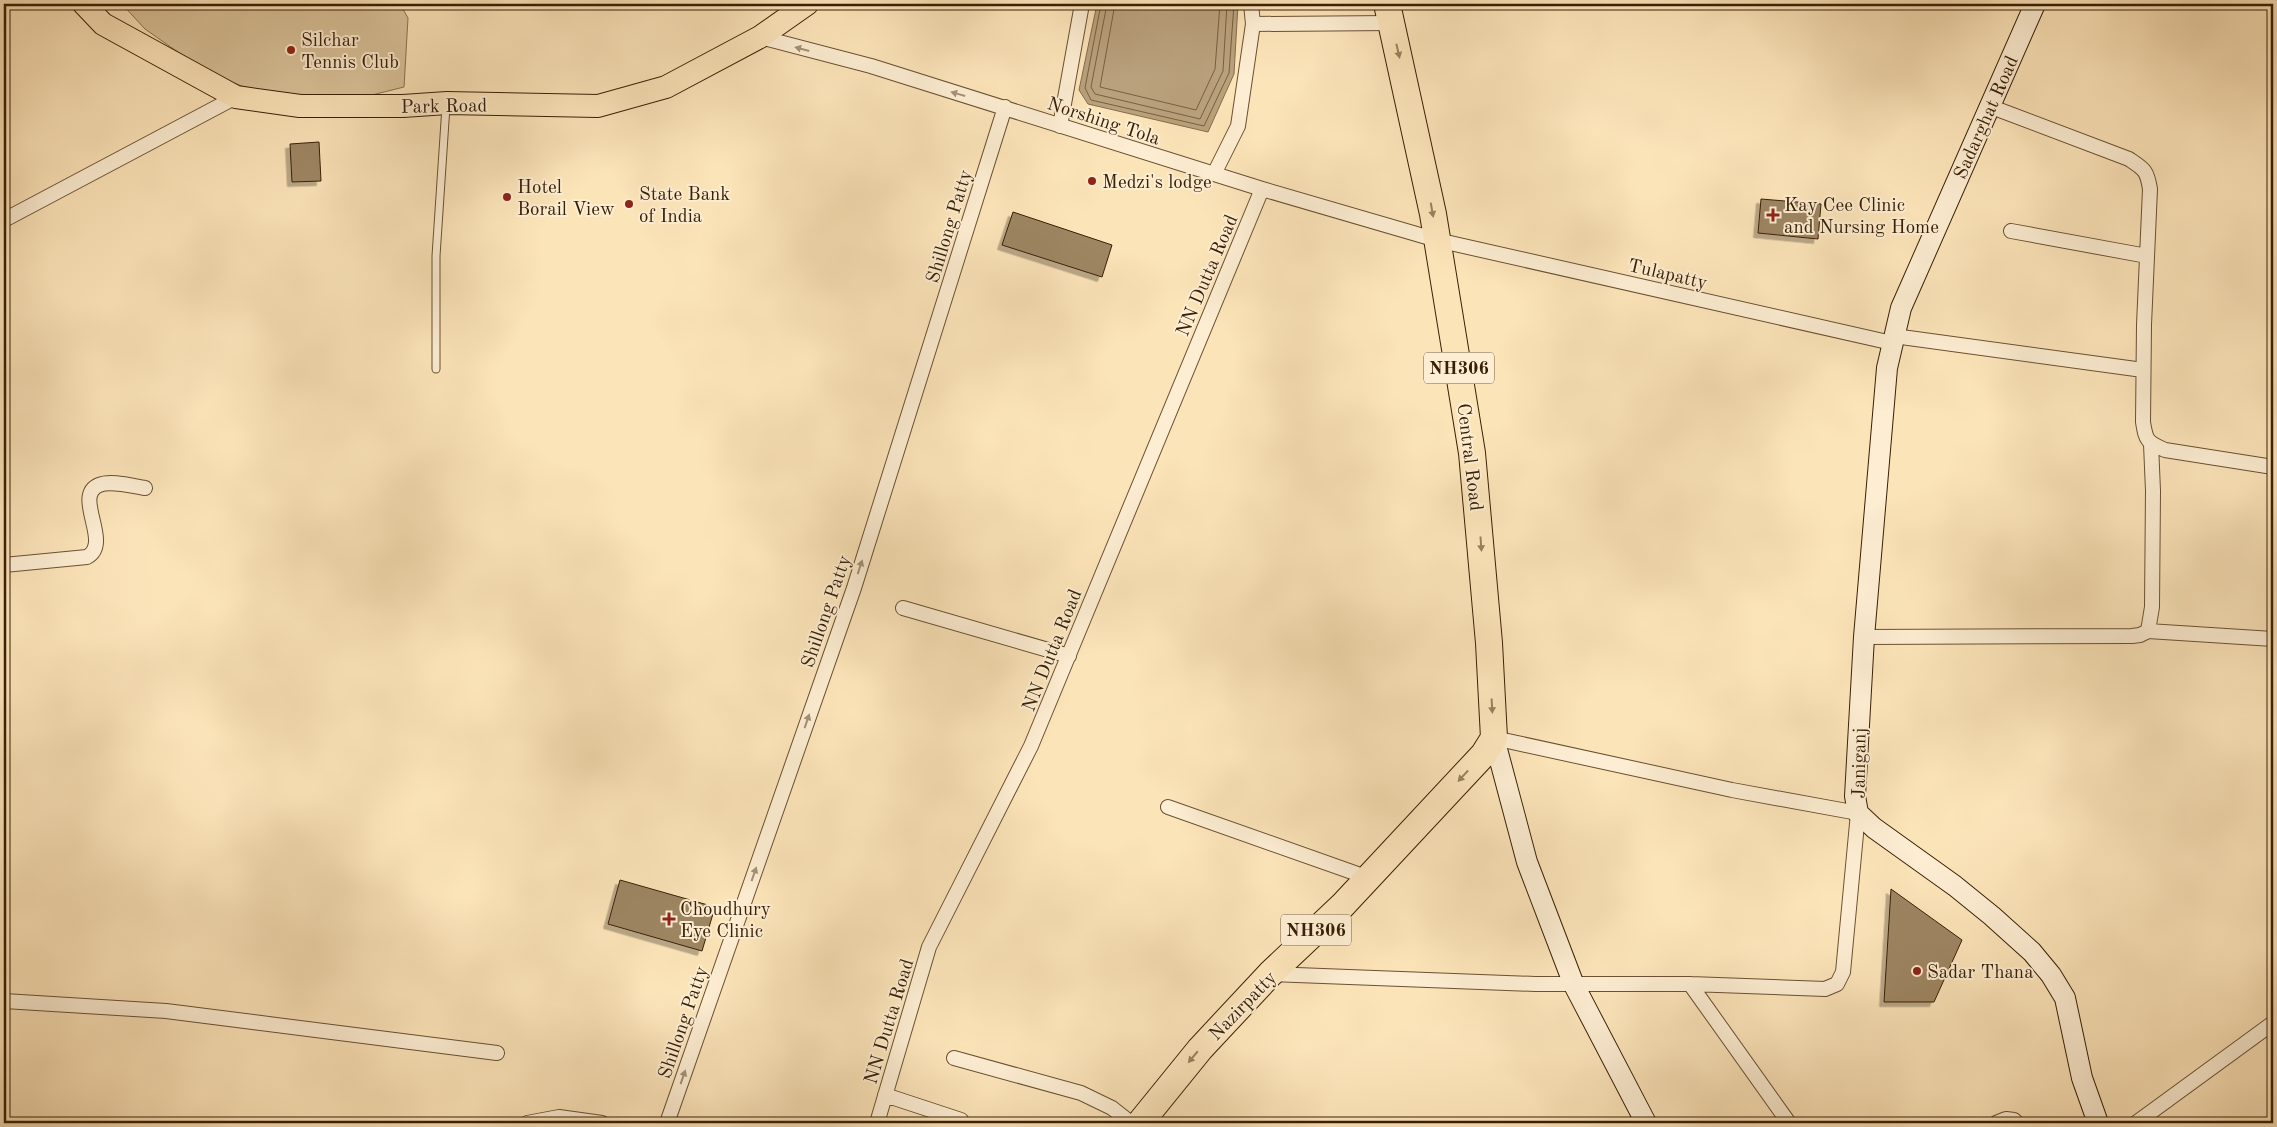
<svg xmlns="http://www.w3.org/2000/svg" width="2277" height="1127" font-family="'Old Standard TT',serif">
<defs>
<filter id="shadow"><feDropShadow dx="-4.5" dy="4.5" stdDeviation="0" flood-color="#0004"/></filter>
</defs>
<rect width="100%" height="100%" fill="#fce4b9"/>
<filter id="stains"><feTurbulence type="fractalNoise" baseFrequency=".004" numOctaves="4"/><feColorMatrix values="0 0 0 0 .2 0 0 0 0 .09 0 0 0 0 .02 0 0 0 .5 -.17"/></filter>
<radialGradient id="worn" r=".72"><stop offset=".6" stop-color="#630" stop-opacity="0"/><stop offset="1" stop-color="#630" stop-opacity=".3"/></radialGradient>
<path fill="#dbc39a" stroke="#8a7250" d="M122,4H400L408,18L404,87L364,97L266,96L205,71L145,29Z"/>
<path fill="#b9a17c" stroke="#856d4c" d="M1097,4H1238L1234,74L1208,132L1088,104L1079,90Z"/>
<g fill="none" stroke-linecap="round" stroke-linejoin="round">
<path stroke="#786040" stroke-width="1" d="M1101,4L1085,88L1091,100L1204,126L1229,73L1234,4
M1107,4L1091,87L1095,94L1200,119L1223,71L1227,4
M1115,4L1100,87L1196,110L1215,69L1220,4"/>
</g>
<path fill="#9e8663" stroke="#382005" filter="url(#shadow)" d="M319,142L321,181L292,182L290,144Z
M1761,199L1821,204L1818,239L1758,233Z
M1013,212L1112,245L1102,277L1002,245Z
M620,880L715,907L702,951L608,924Z
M1891,889L1962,940L1934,1002H1884Z"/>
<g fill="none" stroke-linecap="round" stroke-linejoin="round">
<g stroke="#695132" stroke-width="9">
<path id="lane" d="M436,369V256L446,106"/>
</g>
<g stroke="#695132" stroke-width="16">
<path id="street" d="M1253,24L1392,23
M760,37L871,66L1262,189L1437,240L1892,343
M1989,106L2129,159C2144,169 2147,170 2150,189L2144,325L2143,422C2146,441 2147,442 2165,450L2273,467
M1060,126L1082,4
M1214,174L1238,126L1253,24L1251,4
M4,220L236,97
M2011,231L2147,256
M1894,336L2143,370
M4,565L87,557C113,543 72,496 99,485C111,480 132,486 145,488
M903,608L1069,656
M2148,631L2273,639
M1864,637L2132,636L2140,635L2148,631L2152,607L2153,491L2151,444
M1168,807L1369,878
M1270,974L1535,984H1690L1825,989L1837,984L1843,972L1858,813L1732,790L1494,738
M1690,984L1789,1123
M4,1001L166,1011L497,1053
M954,1058L1081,1093L1112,1108L1131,1123
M885,1095L961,1120L963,1123
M527,1123L559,1117L602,1123
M667,1123L854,588L1005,107
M877,1123L929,947L1031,746L1262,189
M1996,1123L2006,1119L2014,1120L2017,1123
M2136,1123L2273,1023"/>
</g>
<g stroke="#382005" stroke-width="22">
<path id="secondary" d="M2035,4L1901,308L1887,368L1864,637L1855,796L1858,813L1874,828L1955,886L1992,916L2032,952L2051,975L2065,998L2082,1078L2098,1123
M1494,738L1527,862L1574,985L1646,1123"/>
</g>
<g stroke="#382005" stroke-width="24">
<path id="primary" d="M84,4L103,24L236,97L300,106H403L447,103L598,106L666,87L760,37L807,4"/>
</g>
<g stroke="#382005" stroke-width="28">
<path id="highway" d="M1140,1123L1200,1049L1270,974L1342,906L1484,754L1494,738L1489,643L1472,453L1433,214L1387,4"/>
</g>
<use href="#lane" stroke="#fdedd2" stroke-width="7"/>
<use href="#street" stroke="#fdedd2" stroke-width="14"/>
<use href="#secondary" stroke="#fdedd2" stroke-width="20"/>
<use href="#primary" stroke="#fce4b9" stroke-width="22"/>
<use href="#highway" stroke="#fce4b9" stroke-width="26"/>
</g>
<defs><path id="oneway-solid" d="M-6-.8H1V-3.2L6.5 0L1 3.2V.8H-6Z" transform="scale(1.25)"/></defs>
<g fill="#a49176">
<use href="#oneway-solid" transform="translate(802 49) rotate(-165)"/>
<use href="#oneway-solid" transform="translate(958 94) rotate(-164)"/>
<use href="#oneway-solid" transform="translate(860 567) rotate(-72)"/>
<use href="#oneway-solid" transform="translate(807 721) rotate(-71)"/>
<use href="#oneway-solid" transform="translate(754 874) rotate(-71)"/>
<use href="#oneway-solid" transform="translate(683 1077) rotate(-71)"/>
</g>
<g fill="#9a825f">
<use href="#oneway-solid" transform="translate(1398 51) rotate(77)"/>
<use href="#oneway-solid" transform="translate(1432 210) rotate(80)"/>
<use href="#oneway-solid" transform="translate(1481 544) rotate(86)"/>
<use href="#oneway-solid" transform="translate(1492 706) rotate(87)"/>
<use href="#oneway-solid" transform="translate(1463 776) rotate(133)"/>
<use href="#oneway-solid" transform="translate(1193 1057) rotate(130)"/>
</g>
<g fill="#8f2418" stroke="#fdedd2" stroke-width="2">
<circle cx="291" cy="50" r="5"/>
<circle cx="1092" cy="181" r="5"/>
<circle cx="507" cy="197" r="5"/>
<circle cx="629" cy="204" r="5"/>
<path d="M1770.5 207.5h5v5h5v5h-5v5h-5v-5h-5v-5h5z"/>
<path d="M666.5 911.5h5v5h5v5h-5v5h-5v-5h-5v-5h5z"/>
<circle cx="1917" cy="971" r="5"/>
</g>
<g text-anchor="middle" stroke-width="4" stroke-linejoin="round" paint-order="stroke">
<g fill="#fdedd2" stroke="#735e42" stroke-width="1">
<rect x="1424" y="352.5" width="70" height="31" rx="4"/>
<rect x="1281" y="914.5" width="70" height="31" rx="4"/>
</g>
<g font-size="18" font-weight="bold" fill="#382005">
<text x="1459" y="374">NH306</text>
<text x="1316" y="936">NH306</text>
</g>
<g font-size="19" fill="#382005" stroke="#fdedd2" text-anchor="start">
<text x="301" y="46">Silchar<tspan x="301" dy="22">Tennis Club</tspan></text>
<text x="1102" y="188">Medzi's lodge</text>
<text x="517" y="193">Hotel<tspan x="517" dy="22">Borail View</tspan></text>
<text x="639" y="200">State Bank<tspan x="639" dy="22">of India</tspan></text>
<text x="1784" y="211">Kay Cee Clinic<tspan x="1784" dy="22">and Nursing Home</tspan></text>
<text x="680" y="915">Choudhury<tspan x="680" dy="22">Eye Clinic</tspan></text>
<text x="1927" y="978">Sadar Thana</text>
</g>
<g font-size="19" fill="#382005" stroke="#fdedd2">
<text transform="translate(444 105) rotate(-1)" y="7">Park Road</text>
<text transform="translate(1985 117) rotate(-66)" y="7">Sadarghat Road</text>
<text transform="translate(1104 120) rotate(18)" y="7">Norshing Tola</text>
<text transform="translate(948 226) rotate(-73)" y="7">Shillong Patty</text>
<text transform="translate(1668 273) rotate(13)" y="7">Tulapatty</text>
<text transform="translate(1206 275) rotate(-67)" y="7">NN Dutta Road</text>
<text transform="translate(1471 457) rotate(83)" y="7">Central Road</text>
<text transform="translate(825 611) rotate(-71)" y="7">Shillong Patty</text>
<text transform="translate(1051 650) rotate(-68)" y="7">NN Dutta Road</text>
<text transform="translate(1858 763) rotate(-89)" y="7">Janiganj</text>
<text transform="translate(1242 1005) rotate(-46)" y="7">Nazirpatty</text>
<text transform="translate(888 1021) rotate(-73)" y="7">NN Dutta Road</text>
<text transform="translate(682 1022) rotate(-71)" y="7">Shillong Patty</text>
</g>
</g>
<rect width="2277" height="1127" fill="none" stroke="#fce4b9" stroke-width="20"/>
<rect x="5" y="5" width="2267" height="1117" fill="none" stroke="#382005" stroke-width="2.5"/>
<rect x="10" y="10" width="2257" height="1107" fill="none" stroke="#382005"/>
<rect width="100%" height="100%" filter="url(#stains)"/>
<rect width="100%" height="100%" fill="url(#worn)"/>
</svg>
